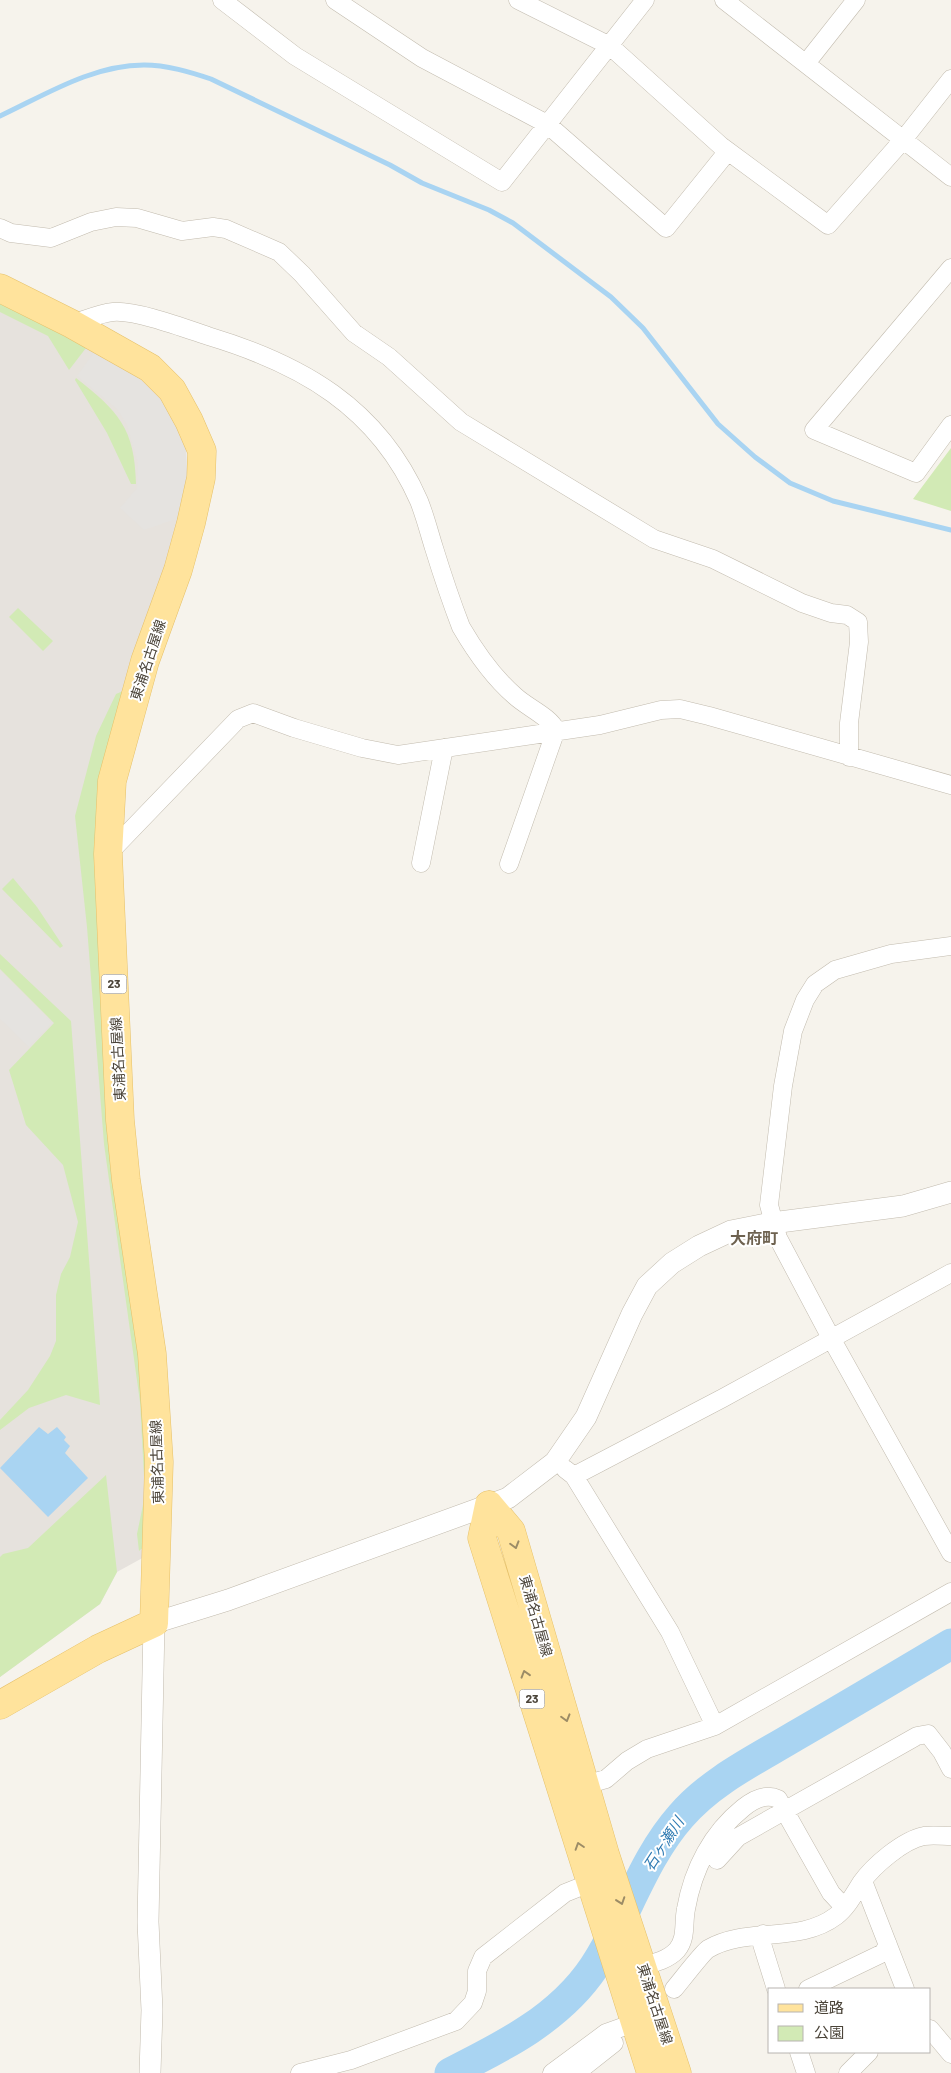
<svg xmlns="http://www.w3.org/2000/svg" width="951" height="2073" font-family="Barlow,'Noto Sans JP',sans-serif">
<rect width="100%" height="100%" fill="#f6f3ec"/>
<path fill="#e6e2dd" d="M0,299L137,374L186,446L187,477L179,518L103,778L149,1462L146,1556L117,1572L100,1604L0,1677Z"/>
<path fill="#d2eab5" d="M0,301L86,348L69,370L48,336L0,312Z
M76,378C118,411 135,428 136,484H131L107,433L75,380Z
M951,448V511L913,499Z
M18,608L53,641L43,651L9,617Z
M130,688L111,753L147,1397V1544L139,1551L137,1534L145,1495L140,1402L104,1144L87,927L75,816L96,736L116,694Z
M13,878L37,907L63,946L60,948L2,889Z
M0,954L71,1021L100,1405L66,1395L29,1408L0,1430V1420L28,1390L50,1356L56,1341V1295L61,1274L70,1257L78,1222L63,1165L26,1125L9,1070L54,1023L0,969Z
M106,1475L117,1572L100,1604L0,1677V1557L3,1554L28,1548Z"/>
<path fill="#e5e3e0" d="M95,351L137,374L156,391L169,409L186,446L187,477L179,518L144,530L120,508L137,488L138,463L127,425L117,409L77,376Z
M0,971L52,1023L29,1047L0,1019Z"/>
<path fill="#a9d4f2" d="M39,1427L48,1434L57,1427L66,1437L64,1440L70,1446L65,1453L88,1478L48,1517L0,1468Z"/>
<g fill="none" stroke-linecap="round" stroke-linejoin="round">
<path stroke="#a9d4f2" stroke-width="5" d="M0,116C45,95 92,65 144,65C167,65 190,72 211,79L390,165L422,183L489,210L513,223L611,297L643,328L718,424L755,457L790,483L833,501L951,530"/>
<path stroke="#a9d4f2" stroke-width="31" d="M450,2073C504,2046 560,2018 594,1967C626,1919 642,1860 681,1816C711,1781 755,1760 795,1736C847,1706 899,1675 951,1644"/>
<g stroke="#c2bbae" stroke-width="19">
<path id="minor" d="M222,0L295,56L502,182L645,0
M335,0L422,58L547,124L666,228L728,151
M518,0L610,46L721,146L828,225L903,140L951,79
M724,0L951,177
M807,62L856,0
M0,228L11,233L51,238L91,222L116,217L137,218L182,231L213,227L226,229L279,252L302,274L354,333L389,357L461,422L654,539L713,559L802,603L831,613L847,615L858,622L859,642L849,723V757
M951,268L814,430L916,473L951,425
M72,324C85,320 100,313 113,312C136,310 184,328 208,336C301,364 378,407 419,501C425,516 429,532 434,548C442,574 451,601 461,627C475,651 494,678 515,696C528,708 549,716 556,730L509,864
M108,854L238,719L253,713L294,728L362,748L398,755L600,725L661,710L680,709L709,716L951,785
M421,863L444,748
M951,946L891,954L835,970L815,984L805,1000L793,1031L783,1086L769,1205L778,1238L831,1338L951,1553
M565,1469L574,1476L670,1632L715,1726
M574,1476L723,1398L951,1273
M585,1785L606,1779L627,1761L647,1749L715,1726L951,1592
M717,1860L738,1837L917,1736L928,1734L942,1752L951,1769
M863,1881L905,1989
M763,1934L762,1944L776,1989
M642,1966C654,1963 668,1960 677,1950C687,1938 683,1923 686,1909C693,1869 712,1833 743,1808C753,1800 766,1793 778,1799L831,1893L844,1907
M674,1989C680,1982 703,1952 708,1949C748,1926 799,1944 836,1916C847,1908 854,1894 861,1883C873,1866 903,1840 924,1836C933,1835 943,1836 951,1836
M808,1989L883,1953L888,1945
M930,2029L951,2054
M799,2052L806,2073
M300,2073L351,2060L456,2021L473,2003L477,1991V1971L483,1957L565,1893L590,1883
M552,2073L606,2033L634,2023
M576,2073L614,2043
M848,2073L869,2052"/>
</g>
<g stroke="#c2bbae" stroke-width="22">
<path id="tertiary" d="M150,2073L152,2010L148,1922L154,1623L228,1600L508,1498L555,1462L586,1417L632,1314L647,1286L672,1263L699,1246L731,1231L772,1223L903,1206L951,1192"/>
</g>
<g stroke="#e6c16a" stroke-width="29">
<path id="primary" d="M0,288L72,324L150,368L172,390L189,421L202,451L201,478L191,523L178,570L145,661L112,781L108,854L120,1120L126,1180L152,1354L159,1462L154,1623L98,1649L0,1705
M489,1505L511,1531L605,1854L677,2073
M489,1505L482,1538L651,2073"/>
</g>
<use href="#minor" stroke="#fff" stroke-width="18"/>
<use href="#tertiary" stroke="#fff" stroke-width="21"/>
<use href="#primary" stroke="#ffe39c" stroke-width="28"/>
</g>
<defs><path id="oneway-chevron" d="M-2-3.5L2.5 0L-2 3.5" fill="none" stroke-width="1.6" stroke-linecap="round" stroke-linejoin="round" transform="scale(1.25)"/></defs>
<g stroke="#9c8c66">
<use href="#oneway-chevron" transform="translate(515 1545) rotate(74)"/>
<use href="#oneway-chevron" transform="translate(525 1674) rotate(-107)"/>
<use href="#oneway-chevron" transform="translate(566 1718) rotate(74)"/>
<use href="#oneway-chevron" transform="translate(579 1846) rotate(-108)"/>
<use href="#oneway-chevron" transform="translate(621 1901) rotate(71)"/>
</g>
<g text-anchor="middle" stroke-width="4" stroke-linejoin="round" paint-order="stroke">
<g fill="#fff" stroke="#817c74" stroke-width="1">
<rect x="101.5" y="974.5" width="25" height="19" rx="4"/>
<rect x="519.5" y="1689.5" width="25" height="19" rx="4"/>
</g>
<g font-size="12" font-weight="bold" fill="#4b4439">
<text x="114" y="988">23</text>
<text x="532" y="1703">23</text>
</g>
<g font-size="14" fill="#4b4439" stroke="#fff">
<text transform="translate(148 660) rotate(-72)" y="5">東浦名古屋線</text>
<text transform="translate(118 1059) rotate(-93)" y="5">東浦名古屋線</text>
<text transform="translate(157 1462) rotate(-92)" y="5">東浦名古屋線</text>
<text transform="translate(536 1616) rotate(74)" y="5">東浦名古屋線</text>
<text transform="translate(655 2004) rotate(72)" y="5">東浦名古屋線</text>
</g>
<g font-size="15" font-style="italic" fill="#2e7ab2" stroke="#fff">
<text transform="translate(664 1844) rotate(-57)" y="5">石ヶ瀬川</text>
</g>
<g font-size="16" font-weight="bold" fill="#6e6250" stroke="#fff">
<text x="754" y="1244">大府町</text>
</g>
</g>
<rect x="768" y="1988" width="162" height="65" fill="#ffffff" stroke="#b7b4b0"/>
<rect x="778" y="2004" width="25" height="8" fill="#ffe39c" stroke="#b7b4b0"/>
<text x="814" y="2013" font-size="15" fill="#4b4439">道路</text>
<rect x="778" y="2026" width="25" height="15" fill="#d2eab5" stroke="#b7b4b0"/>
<text x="814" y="2038" font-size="15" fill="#4b4439">公園</text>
</svg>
